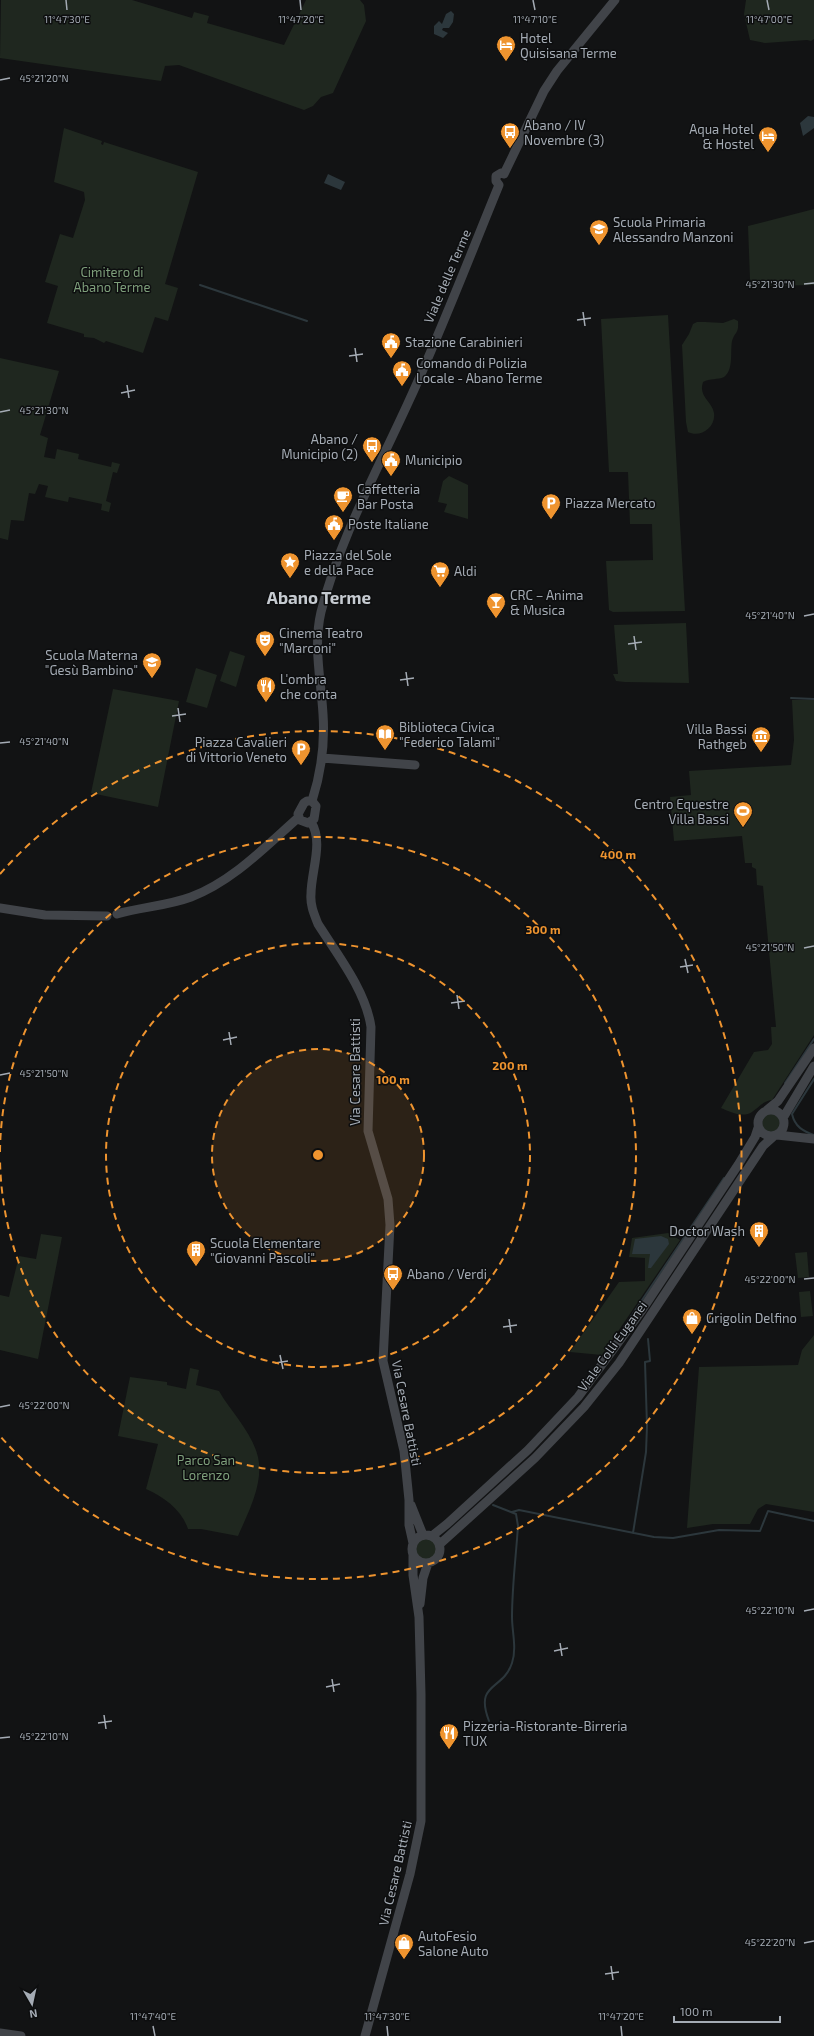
<svg xmlns="http://www.w3.org/2000/svg" width="814" height="2036" font-family="'Exo 2',sans-serif">
<rect width="100%" height="100%" fill="#121314"/>
<path fill="#1f271f" d="M1,0H132L192,18L194,12L209,16L207,23L284,45L306,0H360L364,5L366,21L333,93L321,97L313,106L304,110L179,65L165,66L161,81L0,58Z
M746,0H814V39L811,41L807,40L765,43L750,40L744,14Z
M64,128L102,141L101,144L103,145L104,142L198,172L165,284L178,288L168,321L155,317L143,353L106,341L104,343L94,338L84,337V334L47,323L58,286L45,282L60,234L73,238L85,200L84,192L54,182Z
M814,209V285L763,286L753,284L750,279L748,226Z
M668,315L685,611L613,612L609,610L606,561L653,560L652,524H630L628,472H609L601,319Z
M734,319L738,321C739,334 735,331 732,341C730,351 734,370 724,377C718,380 710,378 703,382C698,397 712,401 714,413C716,428 700,438 688,432L686,422L682,345L689,334L693,324L697,322H705L723,323Z
M0,358L59,371L40,435L48,438L44,457L55,459L57,449L79,454L78,459L111,467L112,462L120,464L117,473L113,472L106,501L111,503L109,512L101,510L102,504L69,497L68,502L45,497L48,486L39,484L35,494L29,493L24,521L11,520L8,540L0,538Z
M449,476L468,485V519L444,512L447,504L438,502L443,481Z
M686,623L689,683L625,682L616,681L613,674H618L614,625Z
M230,651L245,656L236,687L220,681Z
M196,668L217,675L207,708L186,702Z
M113,689L179,701L158,807L91,793Z
M792,700H814V1035L772,1100C763,1101 759,1107 752,1112C743,1118 730,1112 721,1108L754,1052L768,1050L772,1044L771,1027H776L763,886L757,885L756,869L752,867V863H745L742,836L674,841L670,797L691,795L689,771L791,765L794,740Z
M762 1123a9 9 0 1 1 18 0a9 9 0 1 1-18 0Z
M668,1233L680,1240L602,1355L570,1352L619,1282L645,1281V1258L629,1257L632,1238Z
M41,1234L62,1237L38,1359L0,1350V1295L9,1297L19,1256L36,1259Z
M807,1252L809,1277L798,1278L795,1253Z
M810,1291L813,1316L801,1317L799,1292Z
M814,1335V1512L766,1504L758,1509L750,1524H713L687,1528L699,1367L798,1365L802,1350Z
M190,1368L199,1370L196,1385L219,1391C231,1412 252,1432 258,1457C264,1483 248,1513 238,1536L201,1529H188C182,1510 164,1497 146,1489L158,1444L118,1436L130,1377L167,1382V1385L186,1389Z
M416 1549a11 11 0 1 1 22 0a11 11 0 1 1-22 0Z"/>
<path fill="#2c373c" d="M451,11L454,14L453,22L449,28H443L442,30L448,33L443,38L434,34V26L439,21L442,24L446,14Z
M808,116L814,117V128L803,136L800,123Z
M328,174L345,182L341,190L324,183Z
M661,1236L668,1239L669,1244L651,1268H648L650,1254H632L635,1239Z"/>
<g fill="none" stroke-linecap="round" stroke-linejoin="round">
<path stroke="#2c373c" stroke-width="2" d="M200,285L307,321
M791,698L814,699
M814,1079L792,1114C795,1127 803,1131 814,1135
M785,1083L814,1039
M763,1118L767,1112
M624,1327L724,1178
M512,1512L519,1510L654,1537L673,1538L719,1530L760,1531L768,1511L814,1521
M633,1533L646,1452L647,1426L645,1362L650,1361L648,1339
M489,1721C474,1682 503,1691 512,1663C517,1648 512,1632 512,1617C512,1587 516,1556 518,1526L516,1514L493,1505"/>
<path stroke="#414449" stroke-width="9" d="M504,174L544,91L557,71L615,0
M499,185L496,181V176L501,173L504,174
M322,758L415,765
M307,801H312L316,806L314,819L308,823L300,820L298,814L304,803Z
M312,801C321,773 325,743 323,714C321,679 313,646 321,612C340,538 376,473 408,403C441,332 469,258 499,185
M311,822C324,842 311,871 311,894C310,905 314,914 318,924C337,954 366,991 371,1027L368,1131L388,1199L390,1225L383,1361L404,1451L409,1500V1525L413,1543
M0,908L45,915L107,916
M117,914C141,907 167,906 191,897C233,881 266,846 299,817
M758 1123a13 13 0 1 1 26 0a13 13 0 1 1-26 0Z
M767,1110L778,1101L814,1048
M783,1118L814,1066
M777,1135L814,1139
M411,1505L423,1535
M412 1549a14 14 0 1 1 28 0a14 14 0 1 1-28 0Z
M432,1536L447,1524L528,1450L578,1397L642,1310L738,1165L755,1137L758,1128
M440,1544L535,1458L584,1407L619,1363L763,1146L773,1137
M420,1604L423,1578L428,1563
M0,2033L21,2036
M365,2036L410,1874L421,1821V1694L419,1617L413,1575V1555"/>
</g>
<path fill="none" stroke="#a4abb4" stroke-width="1.5" d="M66,0L67,10M300,0L301,10M533,0L535,10M767,0L769,10M0,80L10,78M804,284L814,283M583,312L585,326M577,320L591,318M355,348L357,362M349,356L363,354M127,385L129,398M121,393L135,390M0,412L10,410M804,616L814,614M634,636L636,650M628,644L642,642M406,672L408,686M400,680L414,678M178,708L180,722M172,716L186,714M0,743L10,742M804,948L814,946M685,959L688,973M680,967L693,965M457,995L459,1009M451,1003L465,1001M229,1032L231,1045M223,1040L237,1037M0,1075L10,1073M804,1279L814,1278M509,1319L511,1333M503,1327L517,1325M280,1355L283,1369M275,1363L288,1361M0,1407L10,1405M804,1611L814,1609M560,1643L562,1656M554,1651L568,1648M332,1679L334,1692M326,1687L340,1684M104,1715L106,1729M98,1723L112,1721M0,1738L10,1737M804,1943L814,1941M611,1966L613,1980M605,1974L619,1972M153,2026L155,2036M387,2026L388,2036M621,2026L622,2036"/>
<circle cx="318" cy="1155" r="106" fill="#ef942f" fill-opacity=".12"/>
<g fill="none" stroke="#ef942f" stroke-width="2" stroke-dasharray="7 5">
<circle cx="318" cy="1155" r="106"/>
<circle cx="318" cy="1155" r="212"/>
<path d="M0 1152A318 318 0 1 1 0 1158"/>
<path d="M0 874A424 424 0 1 1 0 1436"/>
</g>
<defs>
<g id="hotel-pin" transform="scale(1)"><path d="M0 17L-7.5 6A9.5 9.5 0 1 1 7.5 6Z" fill="#ef942f" stroke="#0d0e0f"/><path d="M-6-4.5h1.5V1H6V5H4.5V3h-9V5H-6ZM-4 0a1.8 1.8 0 1 1 3.6 0ZM.5 0V-2.5h3Q6-2.5 6 0Z" fill="#fff"/></g>
<g id="bus-pin" transform="scale(1)"><path d="M0 17L-7.5 6A9.5 9.5 0 1 1 7.5 6Z" fill="#ef942f" stroke="#0d0e0f"/><path d="M-5-6H5V4H4V6H2V4H-2V6H-4V4H-5ZM-3.5-4V0h7V-4ZM-3.5 1.2v1.5H-2V1.2ZM2 1.2v1.5H3.5V1.2Z" fill="#fff"/></g>
<g id="school-pin" transform="scale(1)"><path d="M0 17L-7.5 6A9.5 9.5 0 1 1 7.5 6Z" fill="#ef942f" stroke="#0d0e0f"/><path d="M0-5L7-2L0 1L-7-2ZM-4 1L0 2.5L4 1V4Q0 6-4 4Z" fill="#fff"/></g>
<g id="civic-pin" transform="scale(1)"><path d="M0 17L-7.5 6A9.5 9.5 0 1 1 7.5 6Z" fill="#ef942f" stroke="#0d0e0f"/><path d="M-.6-6.5H3V-4.5H.6V-3L4-1V1h2V6H-6V1h2V-1L-.6-3ZM-1.2 2.5V6h2.4V2.5Z" fill="#fff"/></g>
<g id="cafe-pin" transform="scale(1)"><path d="M0 17L-7.5 6A9.5 9.5 0 1 1 7.5 6Z" fill="#ef942f" stroke="#0d0e0f"/><path d="M-5.5-4.5H6V0H3Q3 3.5 0 3.5H-2.5Q-5.5 3.5-5.5 0ZM3-3.2v2h1.7v-2ZM-6 4.5H4V6H-6Z" fill="#fff"/></g>
<g id="parking-pin" transform="scale(1)"><path d="M0 17L-7.5 6A9.5 9.5 0 1 1 7.5 6Z" fill="#ef942f" stroke="#0d0e0f"/><path d="M-3.5-5.5H1a3.5 3.5 0 0 1 0 7H-1V5.5H-3.5ZM-1-3.4V-.6H.8a1.4 1.4 0 0 0 0-2.8Z" fill="#fff"/></g>
<g id="sight-pin" transform="scale(1)"><path d="M0 17L-7.5 6A9.5 9.5 0 1 1 7.5 6Z" fill="#ef942f" stroke="#0d0e0f"/><path d="M0-6L1.8-2.2L6-1.7L2.9 1.2L3.7 5.4L0 3.3L-3.7 5.4L-2.9 1.2L-6-1.7L-1.8-2.2Z" fill="#fff"/></g>
<g id="supermarket-pin" transform="scale(1)"><path d="M0 17L-7.5 6A9.5 9.5 0 1 1 7.5 6Z" fill="#ef942f" stroke="#0d0e0f"/><path d="M-6-5.5h2.5l.6 2H6L4.5 2H-2.5L-4.4-4H-6ZM-1.5 3.2a1.3 1.3 0 1 0 .1 0ZM3 3.2a1.3 1.3 0 1 0 .1 0Z" fill="#fff"/></g>
<g id="bar-pin" transform="scale(1)"><path d="M0 17L-7.5 6A9.5 9.5 0 1 1 7.5 6Z" fill="#ef942f" stroke="#0d0e0f"/><path d="M-6-5H6L.8 .8V4.5H3.5V6h-7V4.5H-.8V.8Z" fill="#fff"/></g>
<g id="theatre-pin" transform="scale(1)"><path d="M0 17L-7.5 6A9.5 9.5 0 1 1 7.5 6Z" fill="#ef942f" stroke="#0d0e0f"/><path d="M-5-5.5Q0-4 5-5.5V0Q5 5 0 6Q-5 5-5 0ZM-3.3-2.5H-1v1.5H-3.3ZM1-2.5H3.3v1.5H1ZM-2.8 1Q0 5.5 2.8 1Z" fill="#fff"/></g>
<g id="restaurant-pin" transform="scale(1)"><path d="M0 17L-7.5 6A9.5 9.5 0 1 1 7.5 6Z" fill="#ef942f" stroke="#0d0e0f"/><path d="M-5-6h1v4h1v-4h1v4h1v-4h1v5L-1.5 .5V6h-2V.5L-5-1ZM5-6V6H3V1.5H1.5Q1.5-4 5-6Z" fill="#fff"/></g>
<g id="library-pin" transform="scale(1)"><path d="M0 17L-7.5 6A9.5 9.5 0 1 1 7.5 6Z" fill="#ef942f" stroke="#0d0e0f"/><path d="M-6-4Q-3-5.5-.7-3.5V5Q-3 3-6 4ZM6-4Q3-5.5 .7-3.5V5Q3 3 6 4Z" fill="#fff"/></g>
<g id="museum-pin" transform="scale(1)"><path d="M0 17L-7.5 6A9.5 9.5 0 1 1 7.5 6Z" fill="#ef942f" stroke="#0d0e0f"/><path d="M0-6L6-3V-2H-6V-3ZM-5-1h2V3h-2ZM-1-1h2V3h-2ZM3-1h2V3H3ZM-6 4H6V6H-6Z" fill="#fff"/></g>
<g id="stadium-pin" transform="scale(1)"><path d="M0 17L-7.5 6A9.5 9.5 0 1 1 7.5 6Z" fill="#ef942f" stroke="#0d0e0f"/><path d="M0-5a6.5 5 0 1 0 0 10a6.5 5 0 1 0 0-10ZM-3.5-1.8h7v3.6h-7Z" fill="#fff"/></g>
<g id="building-pin" transform="scale(1)"><path d="M0 17L-7.5 6A9.5 9.5 0 1 1 7.5 6Z" fill="#ef942f" stroke="#0d0e0f"/><path d="M-4-6H4V6H1V3H-1V6H-4ZM-2.5-4.3h1.7v1.8h-1.7ZM.8-4.3h1.7v1.8H.8ZM-2.5-1h1.7V.8h-1.7ZM.8-1h1.7V.8H.8Z" fill="#fff"/></g>
<g id="shop-pin" transform="scale(1)"><path d="M0 17L-7.5 6A9.5 9.5 0 1 1 7.5 6Z" fill="#ef942f" stroke="#0d0e0f"/><path d="M-5-2.5h2.3a2.7 3.5 0 0 1 5.4 0H5L5.5 6h-11ZM-1.5-2.5h3a1.5 2.3 0 0 0-3 0Z" fill="#fff"/></g>
</defs>
<g fill-rule="evenodd">
<use href="#hotel-pin" x="506" y="45"/>
<use href="#bus-pin" x="510" y="132"/>
<use href="#hotel-pin" x="768" y="136"/>
<use href="#school-pin" x="599" y="229"/>
<use href="#civic-pin" x="391" y="342"/>
<use href="#civic-pin" x="402" y="370"/>
<use href="#bus-pin" x="372" y="446"/>
<use href="#civic-pin" x="391" y="460"/>
<use href="#cafe-pin" x="343" y="496"/>
<use href="#parking-pin" x="551" y="503"/>
<use href="#civic-pin" x="334" y="524"/>
<use href="#sight-pin" x="290" y="562"/>
<use href="#supermarket-pin" x="440" y="571"/>
<use href="#bar-pin" x="496" y="602"/>
<use href="#theatre-pin" x="265" y="640"/>
<use href="#school-pin" x="152" y="662"/>
<use href="#restaurant-pin" x="266" y="686"/>
<use href="#library-pin" x="385" y="734"/>
<use href="#museum-pin" x="761" y="736"/>
<use href="#parking-pin" x="301" y="749"/>
<use href="#stadium-pin" x="743" y="811"/>
<use href="#building-pin" x="759" y="1231"/>
<use href="#building-pin" x="196" y="1250"/>
<use href="#bus-pin" x="393" y="1274"/>
<use href="#shop-pin" x="692" y="1318"/>
<use href="#restaurant-pin" x="449" y="1733"/>
<use href="#shop-pin" x="404" y="1943"/>
</g>
<g text-anchor="middle" stroke-width="3" stroke-linejoin="round" paint-order="stroke">
<g font-size="13" fill="#a4abb4" stroke="#0d0e0f" text-anchor="start">
<text x="520" y="43">Hotel<tspan x="520" dy="15">Quisisana Terme</tspan></text>
<text x="524" y="130">Abano / IV<tspan x="524" dy="15">Novembre (3)</tspan></text>
<text x="754" y="134" text-anchor="end">Aqua Hotel<tspan x="754" dy="15">&amp; Hostel</tspan></text>
<text x="613" y="227">Scuola Primaria<tspan x="613" dy="15">Alessandro Manzoni</tspan></text>
<text x="405" y="347">Stazione Carabinieri</text>
<text x="416" y="368">Comando di Polizia<tspan x="416" dy="15">Locale - Abano Terme</tspan></text>
<text x="358" y="444" text-anchor="end">Abano /<tspan x="358" dy="15">Municipio (2)</tspan></text>
<text x="405" y="465">Municipio</text>
<text x="357" y="494">Caffetteria<tspan x="357" dy="15">Bar Posta</tspan></text>
<text x="565" y="508">Piazza Mercato</text>
<text x="348" y="529">Poste Italiane</text>
<text x="304" y="560">Piazza del Sole<tspan x="304" dy="15">e della Pace</tspan></text>
<text x="454" y="576">Aldi</text>
<text x="510" y="600">CRC – Anima<tspan x="510" dy="15">&amp; Musica</tspan></text>
<text x="279" y="638">Cinema Teatro<tspan x="279" dy="15">"Marconi"</tspan></text>
<text x="138" y="660" text-anchor="end">Scuola Materna<tspan x="138" dy="15">"Gesù Bambino"</tspan></text>
<text x="280" y="684">L'ombra<tspan x="280" dy="15">che conta</tspan></text>
<text x="399" y="732">Biblioteca Civica<tspan x="399" dy="15">"Federico Talami"</tspan></text>
<text x="747" y="734" text-anchor="end">Villa Bassi<tspan x="747" dy="15">Rathgeb</tspan></text>
<text x="287" y="747" text-anchor="end">Piazza Cavalieri<tspan x="287" dy="15">di Vittorio Veneto</tspan></text>
<text x="729" y="809" text-anchor="end">Centro Equestre<tspan x="729" dy="15">Villa Bassi</tspan></text>
<text x="745" y="1236" text-anchor="end">Doctor Wash</text>
<text x="210" y="1248">Scuola Elementare<tspan x="210" dy="15">"Giovanni Pascoli"</tspan></text>
<text x="407" y="1279">Abano / Verdi</text>
<text x="706" y="1323">Grigolin Delfino</text>
<text x="463" y="1731">Pizzeria-Ristorante-Birreria<tspan x="463" dy="15">TUX</tspan></text>
<text x="418" y="1941">AutoFesio<tspan x="418" dy="15">Salone Auto</tspan></text>
</g>
<g font-size="13" fill="#7e9f7b" stroke="#0d0e0f">
<text x="112" y="277">Cimitero di<tspan x="112" dy="15">Abano Terme</tspan></text>
<text x="206" y="1465">Parco San<tspan x="206" dy="15">Lorenzo</tspan></text>
</g>
<g font-size="13" fill="#a4abb4" stroke="#0d0e0f">
<text transform="translate(447 276) rotate(-67)" y="5">Viale delle Terme</text>
<text transform="translate(355 1072) rotate(-90)" y="5">Via Cesare Battisti</text>
<text transform="translate(612 1346) rotate(-54)" y="5">Viale Colli Euganei</text>
<text transform="translate(407 1413) rotate(79)" y="5">Via Cesare Battisti</text>
<text transform="translate(395 1873) rotate(-77)" y="5">Via Cesare Battisti</text>
</g>
<g font-size="17" font-weight="bold" fill="#c5cad0" stroke="#0d0e0f">
<text x="319" y="604">Abano Terme</text>
</g>
</g>
<g font-size="10" text-anchor="middle" fill="#a4abb4" stroke="#0d0e0f" stroke-width="3" stroke-linejoin="round" paint-order="stroke">
<text x="67" y="23">11°47'30"E</text>
<text x="301" y="23">11°47'20"E</text>
<text x="535" y="23">11°47'10"E</text>
<text x="769" y="23">11°47'00"E</text>
<text x="44" y="82">45°21'20"N</text>
<text x="770" y="288">45°21'30"N</text>
<text x="44" y="414">45°21'30"N</text>
<text x="770" y="619">45°21'40"N</text>
<text x="44" y="745">45°21'40"N</text>
<text x="770" y="951">45°21'50"N</text>
<text x="44" y="1077">45°21'50"N</text>
<text x="770" y="1283">45°22'00"N</text>
<text x="44" y="1409">45°22'00"N</text>
<text x="770" y="1614">45°22'10"N</text>
<text x="44" y="1740">45°22'10"N</text>
<text x="770" y="1946">45°22'20"N</text>
<text x="153" y="2020">11°47'40"E</text>
<text x="387" y="2020">11°47'30"E</text>
<text x="621" y="2020">11°47'20"E</text>
</g>
<circle cx="318" cy="1155" r="6" fill="#ef942f" stroke="#0d0e0f" stroke-width="2"/>
<g font-size="12" text-anchor="middle" font-weight="bold" fill="#ef942f" stroke="#0d0e0f" stroke-width="3" stroke-linejoin="round" paint-order="stroke">
<text x="618" y="859">400 m</text>
<text x="543" y="934">300 m</text>
<text x="510" y="1070">200 m</text>
<text x="393" y="1084">100 m</text>
</g>
<g transform="translate(32 2004) rotate(171)" stroke="#0d0e0f" stroke-width="3" paint-order="stroke">
<path d="M0-3L7 15L0 10L-7 15Z" fill="#a4abb4"/>
<text y="-6" font-size="11" font-weight="bold" text-anchor="middle" fill="#a4abb4">N</text>
</g>
<path d="M674 2016v6h106v-6" fill="none" stroke="#a4abb4" stroke-width="2"/>
<text x="680" y="2016" font-size="12" fill="#a4abb4" stroke="#0d0e0f" stroke-width="3" paint-order="stroke">100 m</text>
</svg>
